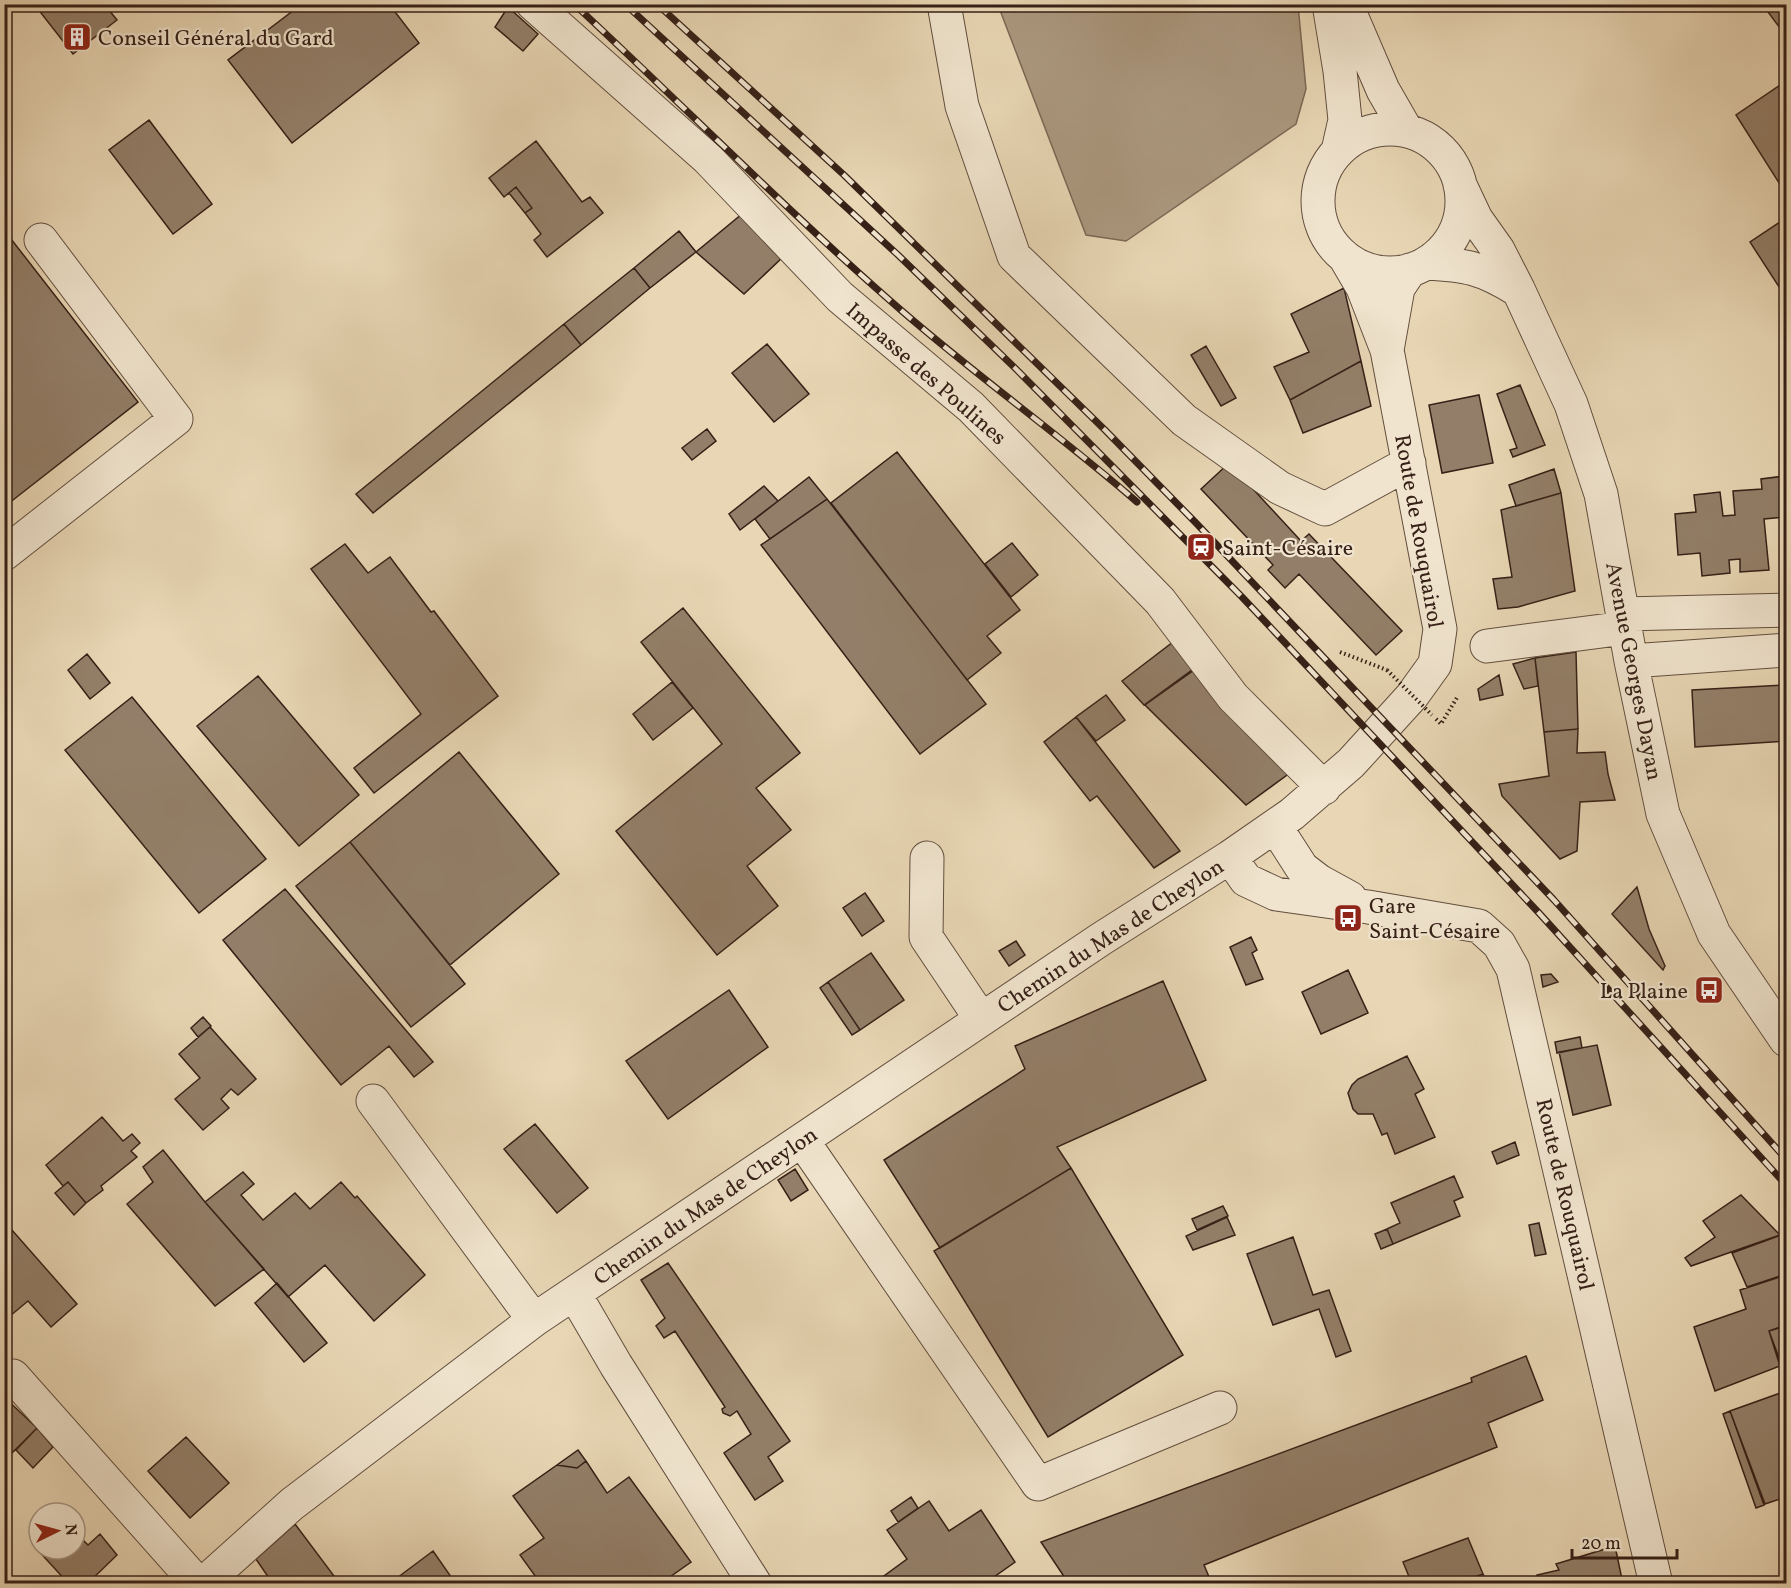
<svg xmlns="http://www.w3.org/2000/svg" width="1791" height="1588" font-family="Vollkorn,serif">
<rect width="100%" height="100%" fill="#e8d6b4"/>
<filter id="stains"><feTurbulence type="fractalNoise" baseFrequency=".00333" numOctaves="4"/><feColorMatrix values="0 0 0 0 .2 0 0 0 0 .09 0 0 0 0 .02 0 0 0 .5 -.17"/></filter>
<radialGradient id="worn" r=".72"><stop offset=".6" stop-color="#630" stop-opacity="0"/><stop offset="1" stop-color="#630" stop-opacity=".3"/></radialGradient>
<path fill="#ab987f" stroke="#7c6855" stroke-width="1.5" d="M998,5H1298L1306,89L1296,124L1126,241L1086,235Z"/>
<path fill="#937f69" stroke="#362017" stroke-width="1.5" d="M34,4H104L117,20L73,54Z
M302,4H389L419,43L292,143L228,60Z
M1762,4H1786V36Z
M508,7L538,34L523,51L495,27Z
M1786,81V187L1784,184L1781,186L1736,115Z
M149,120L212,204L173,234L109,150Z
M536,141L582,202L590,197L603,213L547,257L534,240L541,234L525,213L532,208L516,187L504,197L489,178Z
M516,187L532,208L525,213L509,193Z
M742,214L785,255L744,294L696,252Z
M1786,218V291L1783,293L1750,242Z
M4,230L138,402L4,507Z
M679,231L696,252L650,288L634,268Z
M634,268L650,288L581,345L564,324Z
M1344,288L1361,361L1290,400L1274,367L1309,352L1291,314Z
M564,324L581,345L373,513L356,494Z
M767,344L809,394L774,422L732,373Z
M1206,346L1236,398L1221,406L1191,355Z
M1361,361L1371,406L1303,433L1290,400Z
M1520,385L1545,445L1513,457L1510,450L1517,448L1497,394Z
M1479,395L1493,463L1442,473L1429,405Z
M707,429L716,441L692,460L682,448Z
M897,452L1020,610L987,636L1001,653L967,680L831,503Z
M1783,459H1786V517L1764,519L1769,570L1740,572V559L1729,560L1730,573L1702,576L1700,553L1678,555L1675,514L1696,512L1694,495L1720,492L1723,516L1735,515L1733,491L1762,489L1761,479L1785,476Z
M1229,463L1301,541L1309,534L1402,631L1376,655L1299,574L1285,588L1268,570L1273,565L1201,489Z
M1554,469L1561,493L1516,506L1509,485Z
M809,477L827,499L770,539L755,519Z
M764,486L778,501L740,530L729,514Z
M1561,493L1575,591L1518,607L1498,609L1493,579L1512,577L1501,510Z
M827,499L986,704L920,754L761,545Z
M1012,543L1038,575L1011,597L985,564Z
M345,544L368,573L390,557L431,612L434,611L498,696L374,793L354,768L421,714L311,569Z
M683,608L800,753L756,788L791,830L747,866L778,906L717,955L616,831L722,744L641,642Z
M1173,642L1196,667L1144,705L1122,681Z
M1576,652L1578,729L1544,732L1535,658Z
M87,654L110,683L90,699L68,670Z
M1535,658L1538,686L1524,689L1513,664Z
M1197,668L1294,770L1246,805L1145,705Z
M1499,675L1503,695L1480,700L1478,689Z
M258,676L359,795L299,846L197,726Z
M672,682L693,708L653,740L633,714Z
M1786,685V741L1695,747L1692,690Z
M1106,695L1125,720L1096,741L1076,717Z
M132,697L266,859L199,913L65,750Z
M1076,717L1180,851L1154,868L1097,796L1090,801L1044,742Z
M1578,729L1577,753L1605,752L1608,774L1615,800L1580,802L1577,851L1560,859L1502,796L1499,784L1549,776L1544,732Z
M459,752L559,874L450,965L350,842Z
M350,842L465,984L411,1027L296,886Z
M1637,887L1649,929L1665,966L1663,970L1612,914Z
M285,889L433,1062L414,1077L389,1046L341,1085L223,940Z
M865,893L884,921L862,936L843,908Z
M1251,937L1257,950L1252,953L1263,979L1246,985L1230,947Z
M1016,941L1025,955L1009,966L999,951Z
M871,953L904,1000L860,1030L828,982Z
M1348,970L1368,1013L1321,1034L1302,992Z
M1551,974L1558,982L1543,987L1541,975Z
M1163,981L1206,1080L1057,1147L1071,1168L940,1248L884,1160L1025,1069L1015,1046Z
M828,982L860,1030L852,1035L820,988Z
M729,990L768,1047L668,1119L626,1061Z
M203,1017L211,1026L198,1037L191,1028Z
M210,1027L256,1079L238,1095L231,1089L221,1099L229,1108L203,1130L175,1099L200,1078L179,1054Z
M1580,1037L1582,1048L1557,1053L1555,1042Z
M1597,1045L1611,1105L1573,1115L1559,1052Z
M1407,1056L1424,1089L1415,1094L1435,1137L1395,1154L1387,1133L1382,1135L1373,1114H1358L1353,1109L1348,1093L1352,1085L1358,1079Z
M102,1117L123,1141L132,1134L140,1143L131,1151L137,1157L101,1186L103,1190L86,1203L68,1182L63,1186L46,1165Z
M535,1124L588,1188L557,1213L504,1149Z
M1515,1142L1519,1155L1497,1164L1492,1152Z
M163,1150L205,1202L264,1269L215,1306L127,1204L153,1182L143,1167Z
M1071,1168L1183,1355L1048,1437L934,1251Z
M795,1169L808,1190L791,1201L778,1180Z
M243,1172L254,1184L241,1195L263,1220L295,1193L310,1209L341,1182L355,1198L357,1196L425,1275L374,1321L325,1265L288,1297L205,1202Z
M1454,1176L1463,1197L1454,1201L1460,1216L1393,1244L1387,1229L1400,1223L1391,1203Z
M68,1182L86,1203L74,1215L55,1193Z
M1741,1195L1780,1235L1691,1266L1685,1258L1715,1237L1703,1221Z
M1223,1206L1228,1216L1197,1230L1192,1219Z
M1227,1217L1235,1235L1193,1250L1186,1236Z
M4,1221L77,1304L51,1327L28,1301L4,1321Z
M1539,1223L1546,1254L1535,1256L1529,1225Z
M1387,1229L1393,1244L1381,1249L1375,1234Z
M1781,1235L1786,1242V1274L1747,1287L1732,1253Z
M1293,1237L1313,1295L1329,1290L1351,1351L1336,1357L1319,1309L1273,1325L1247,1254Z
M668,1263L790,1441L768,1457L783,1481L755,1500L724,1453L751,1434L737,1411L730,1416L723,1413L722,1409L725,1407L675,1331L664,1338L656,1326L665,1318L641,1280Z
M1786,1275V1325L1769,1331L1780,1366L1715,1391L1694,1327L1746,1309L1740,1290Z
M277,1283L327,1343L304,1362L255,1303Z
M1786,1326V1365L1782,1366L1769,1331Z
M1526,1356L1543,1400L1488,1423L1497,1447L1204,1565L1212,1584H1069L1041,1542L1472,1382L1471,1378Z
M1786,1391V1497L1765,1504L1730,1411Z
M4,1397L37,1428L4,1461Z
M1730,1411L1764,1505L1756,1508L1723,1414Z
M37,1428L53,1447L33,1468L16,1450Z
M186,1437L229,1483L190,1518L148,1471Z
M578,1450L586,1461L577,1468L557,1465Z
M586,1461L607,1493L629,1477L691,1562L670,1577L674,1584H541L520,1555L544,1538L513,1496L557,1465L577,1468Z
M911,1497L918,1508L898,1522L891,1511Z
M929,1501L949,1531L981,1510L1015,1562L984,1584H873L907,1559L887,1530Z
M295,1524L340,1584H273L256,1559Z
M75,1532L88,1545L100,1534L117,1555L87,1584H69L35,1547L39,1544V1549H75Z
M1468,1538L1483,1574L1455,1584H1412L1403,1562Z
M1615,1546L1623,1584H1540L1537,1575L1559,1570L1556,1564Z
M433,1551L456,1584H389Z
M1483,1574L1488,1584H1455Z
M1538,1576L1540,1584H1520V1582Z"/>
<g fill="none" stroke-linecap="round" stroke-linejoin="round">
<g stroke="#624e3e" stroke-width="35">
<path id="minor" d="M533,4L708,159L840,297L971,407L1160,601L1233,697L1324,788
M944,4L962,106L1014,256L1184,420L1280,488L1325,509L1409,463
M1329,4L1340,71L1345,120L1338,151
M1346,4L1383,90L1406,130
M1318 201a72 72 0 1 1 144 0a72 72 0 1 1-144 0Z
M1460,185L1476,219L1498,250L1518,289L1571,404L1601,494L1631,661L1663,814L1714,934L1786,1040
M1427,263C1466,265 1482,268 1516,289
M1387,350L1398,288L1410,270
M4,554L176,419L41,240
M1623,614L1786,610
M1487,646L1625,628
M1631,661L1786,650
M1275,826L1302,868L1319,881L1350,898
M1230,857L1246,880L1276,894L1368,907L1479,926L1499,944L1513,969L1656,1584
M927,858L926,937L981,1019
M373,1101L534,1320
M802,1140L1038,1484L1220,1408
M574,1293L616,1365L755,1584
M13,1376L198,1584
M203,1584L292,1504L534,1320L1101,939L1230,857L1292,814L1351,763L1412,696L1435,664L1440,629L1387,350L1363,288L1346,259"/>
</g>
<path stroke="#362017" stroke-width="4" stroke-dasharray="1.5 3" stroke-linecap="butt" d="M1340,652L1387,670
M1436,719L1441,724L1458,696"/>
<use href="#minor" stroke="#f0e4ce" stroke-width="33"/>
<g stroke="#362017" stroke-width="7">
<path id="rail" d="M574,4C684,106 789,213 902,311C978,377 1061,436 1137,502
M625,4L897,254L1015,368L1242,597L1539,913L1786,1185
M657,4L844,175L1105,430L1197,524L1554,900L1786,1159"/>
</g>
<use href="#rail" stroke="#f0e4ce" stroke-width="4.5" stroke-dasharray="14" stroke-linecap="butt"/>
<path stroke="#362017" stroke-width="4" stroke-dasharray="1.5 3" stroke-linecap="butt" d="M1387,670L1432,715"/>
</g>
<defs>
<g id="building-square" transform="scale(1.5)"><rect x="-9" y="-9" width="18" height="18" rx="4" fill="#8f2418" stroke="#f0e4ce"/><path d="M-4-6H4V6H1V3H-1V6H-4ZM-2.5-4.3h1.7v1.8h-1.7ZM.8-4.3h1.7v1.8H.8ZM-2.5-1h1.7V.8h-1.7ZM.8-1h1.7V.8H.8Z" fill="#fff"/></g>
<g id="station-square" transform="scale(1.5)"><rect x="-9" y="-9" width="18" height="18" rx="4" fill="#8f2418" stroke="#f0e4ce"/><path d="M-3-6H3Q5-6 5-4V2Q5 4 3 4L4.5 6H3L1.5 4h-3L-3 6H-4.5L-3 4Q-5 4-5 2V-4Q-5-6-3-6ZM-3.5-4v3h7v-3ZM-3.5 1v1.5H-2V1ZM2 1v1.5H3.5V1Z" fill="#fff"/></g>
<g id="bus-square" transform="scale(1.5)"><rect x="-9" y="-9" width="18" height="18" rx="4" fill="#8f2418" stroke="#f0e4ce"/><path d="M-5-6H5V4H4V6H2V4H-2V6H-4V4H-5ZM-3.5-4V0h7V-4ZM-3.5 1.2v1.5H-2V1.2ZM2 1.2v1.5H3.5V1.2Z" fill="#fff"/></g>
</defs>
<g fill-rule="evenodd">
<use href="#building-square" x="77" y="37"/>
<use href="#station-square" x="1201" y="547"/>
<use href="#bus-square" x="1348" y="918"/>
<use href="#bus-square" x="1709" y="990"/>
</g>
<g text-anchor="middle" stroke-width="4.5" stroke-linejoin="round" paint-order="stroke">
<g font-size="22" fill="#362017" stroke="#f0e4ce" text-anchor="start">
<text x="98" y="45">Conseil Général du Gard</text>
<text x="1222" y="555">Saint-Césaire</text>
<text x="1369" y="913">Gare<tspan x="1369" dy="25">Saint-Césaire</tspan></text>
<text x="1688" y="998" text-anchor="end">La Plaine</text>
</g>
<g font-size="22" fill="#362017" stroke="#f0e4ce">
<text transform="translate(927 373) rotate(41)" y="8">Impasse des Poulines</text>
<text transform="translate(1420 531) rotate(80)" y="8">Route de Rouquairol</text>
<text transform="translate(1635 671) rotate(79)" y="8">Avenue Georges Dayan</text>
<text transform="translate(1110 935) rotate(-33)" y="8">Chemin du Mas de Cheylon</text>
<text transform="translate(1566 1194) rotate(77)" y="8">Route de Rouquairol</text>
<text transform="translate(705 1205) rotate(-34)" y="8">Chemin du Mas de Cheylon</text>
</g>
</g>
<rect width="1791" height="1588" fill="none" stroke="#e8d6b4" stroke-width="24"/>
<rect x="6" y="6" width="1779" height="1576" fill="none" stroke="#362017" stroke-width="3"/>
<rect x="12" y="12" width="1767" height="1564" fill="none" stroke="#362017" stroke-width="1.5"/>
<g transform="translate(57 1531) rotate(85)"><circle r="28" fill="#f0e4ce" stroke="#a69685" stroke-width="1.5"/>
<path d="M0-4.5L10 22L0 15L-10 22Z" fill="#8f2418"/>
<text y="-9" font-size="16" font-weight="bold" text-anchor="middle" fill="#362017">N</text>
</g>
<path d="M1572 1549v9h105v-9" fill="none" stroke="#362017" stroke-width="3"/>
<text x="1581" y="1549" font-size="18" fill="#362017" stroke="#f0e4ce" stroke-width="4.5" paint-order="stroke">20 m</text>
<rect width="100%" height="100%" filter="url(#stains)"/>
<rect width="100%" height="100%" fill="url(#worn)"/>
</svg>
